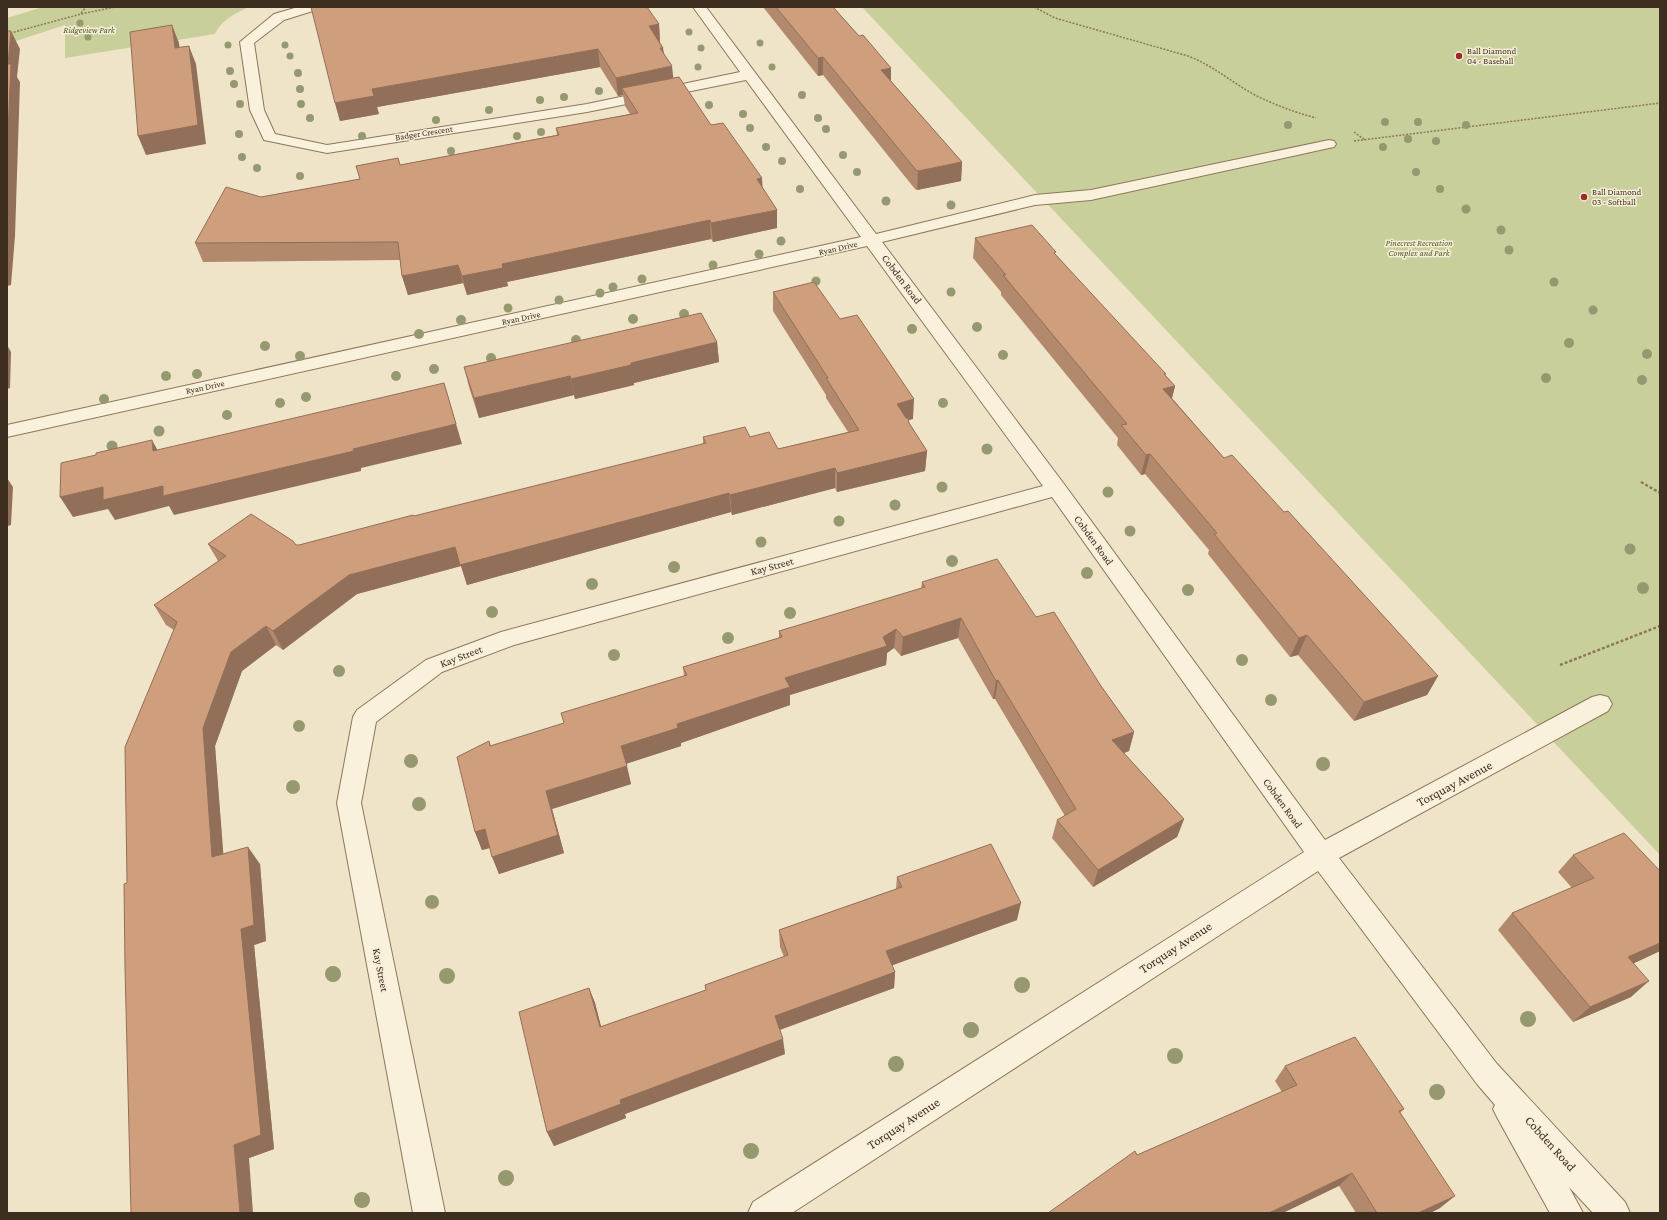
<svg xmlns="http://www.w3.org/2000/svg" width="1667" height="1220" font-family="'Crimson Pro',serif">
<rect width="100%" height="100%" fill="#f0e4c8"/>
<path fill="#c9cf9b" d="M43,7H249C236,13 221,20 215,34L65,58V25L7,44V18Z
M862,7L1660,8V855Z"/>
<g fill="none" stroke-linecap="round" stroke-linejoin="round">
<g stroke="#8d765c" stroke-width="2">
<path id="minor" d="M298,7H317L316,10L284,20L254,43L264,110L275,134L327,145L587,104L740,72L693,7H706L876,234L1035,195L1091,190L1329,140L1334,141L1336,144L1334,147L1329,148L1091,200L1035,205L882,242L1064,484L1325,840L1592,697L1600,695L1608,697L1612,704L1608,711L1339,858L1497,1064L1625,1202L1630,1213H1593L1569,1187L1583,1213H1550L1498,1119L1493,1109L1495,1105L1477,1084L1318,871L792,1213H748L753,1202L1304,852L1052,497L514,645L442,672L376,722L361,803L445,1213H413L337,803L353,717L357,710L426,660L501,632L1043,486L867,246L7,437V425L861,237L746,80L587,112L327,153L264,140L250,110L240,42L274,14Z"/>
</g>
<path stroke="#8d765c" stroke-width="1.5" stroke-dasharray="2 1.5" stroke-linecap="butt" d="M1034,7L1055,18L1188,56C1214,66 1231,82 1255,95C1275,105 1294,112 1316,118
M81,13L86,7
M7,34L81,14L115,7
M1354,132L1365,140
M1354,141L1660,103"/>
<path stroke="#8d765c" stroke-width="2.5" stroke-dasharray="3 2" stroke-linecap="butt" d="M1641,482L1660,493
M1560,665L1660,626"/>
<use href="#minor" fill="#faf1dc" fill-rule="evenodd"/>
</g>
<g fill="#96986f">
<circle cx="80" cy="23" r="3.5"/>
<circle cx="689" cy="32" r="3.5"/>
<circle cx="88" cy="37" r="3.5"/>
<circle cx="760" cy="43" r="3.5"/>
<circle cx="228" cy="45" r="3.5"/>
<circle cx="285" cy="45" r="3.5"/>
<circle cx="701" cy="48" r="3.5"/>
<circle cx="290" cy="56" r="3.5"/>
<circle cx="698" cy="67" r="3.5"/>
<circle cx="772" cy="67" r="3.5"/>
<circle cx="230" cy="71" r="4"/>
<circle cx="298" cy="73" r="4"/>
<circle cx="234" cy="84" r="4"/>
<circle cx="300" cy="89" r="4"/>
<circle cx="599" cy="91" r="4"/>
<circle cx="802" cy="95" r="4"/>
<circle cx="564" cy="97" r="4"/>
<circle cx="540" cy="100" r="4"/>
<circle cx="240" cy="104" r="4"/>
<circle cx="301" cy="104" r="4"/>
<circle cx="709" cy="105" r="4"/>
<circle cx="489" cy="110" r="4"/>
<circle cx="743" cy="114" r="4"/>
<circle cx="310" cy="118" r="4"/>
<circle cx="818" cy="118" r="4"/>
<circle cx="436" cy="120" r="4"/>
<circle cx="1385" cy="122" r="4"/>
<circle cx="1418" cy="122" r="4"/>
<circle cx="1288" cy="125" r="4"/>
<circle cx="1466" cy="125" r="4"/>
<circle cx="750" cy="128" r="4"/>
<circle cx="826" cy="129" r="4"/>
<circle cx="541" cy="132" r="4"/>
<circle cx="239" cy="134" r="4"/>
<circle cx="362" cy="136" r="4"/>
<circle cx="517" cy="136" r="4"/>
<circle cx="1408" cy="139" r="4"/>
<circle cx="1436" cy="141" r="4"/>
<circle cx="766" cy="147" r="4"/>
<circle cx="1383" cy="147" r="4"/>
<circle cx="451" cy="151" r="4"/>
<circle cx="843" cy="155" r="4"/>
<circle cx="242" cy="157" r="4"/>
<circle cx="782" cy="161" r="4"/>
<circle cx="257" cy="168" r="4"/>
<circle cx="857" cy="172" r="4"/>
<circle cx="1416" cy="172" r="4"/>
<circle cx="300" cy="176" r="4"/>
<circle cx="800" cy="189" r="4"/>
<circle cx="1440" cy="189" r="4"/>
<circle cx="886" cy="201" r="4.5"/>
<circle cx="951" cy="205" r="4.5"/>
<circle cx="1466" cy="209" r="4.5"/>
<circle cx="1501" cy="230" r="4.5"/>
<circle cx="781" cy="241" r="4.5"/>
<circle cx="1509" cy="250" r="4.5"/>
<circle cx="759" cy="254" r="4.5"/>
<circle cx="713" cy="265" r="4.5"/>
<circle cx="642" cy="279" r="4.5"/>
<circle cx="816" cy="281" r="4.5"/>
<circle cx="1554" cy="282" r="4.5"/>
<circle cx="613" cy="287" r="4.5"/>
<circle cx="951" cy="292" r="4.5"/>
<circle cx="600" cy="293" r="4.5"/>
<circle cx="559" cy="300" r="4.5"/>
<circle cx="508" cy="308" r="4.5"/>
<circle cx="1593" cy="310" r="4.5"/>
<circle cx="684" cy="314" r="5"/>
<circle cx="633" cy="319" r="5"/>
<circle cx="461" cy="320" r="5"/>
<circle cx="977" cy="327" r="5"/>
<circle cx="912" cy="329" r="5"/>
<circle cx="419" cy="334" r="5"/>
<circle cx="576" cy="340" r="5"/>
<circle cx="1569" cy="343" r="5"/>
<circle cx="265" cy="346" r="5"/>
<circle cx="1647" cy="354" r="5"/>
<circle cx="1003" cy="355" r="5"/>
<circle cx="300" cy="356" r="5"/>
<circle cx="491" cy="358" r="5"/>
<circle cx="434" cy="369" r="5"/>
<circle cx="197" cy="374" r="5"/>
<circle cx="166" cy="376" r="5"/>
<circle cx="396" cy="376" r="5"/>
<circle cx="1546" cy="378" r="5"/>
<circle cx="1642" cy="380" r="5"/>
<circle cx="306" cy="397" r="5"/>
<circle cx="104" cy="399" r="5"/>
<circle cx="280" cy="403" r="5"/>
<circle cx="943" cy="403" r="5"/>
<circle cx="227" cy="415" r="5"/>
<circle cx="159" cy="431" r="5.5"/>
<circle cx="112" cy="446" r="5.5"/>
<circle cx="987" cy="449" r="5.5"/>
<circle cx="942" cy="487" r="5.5"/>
<circle cx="1108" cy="492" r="5.5"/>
<circle cx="895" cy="505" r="5.5"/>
<circle cx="839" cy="521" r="5.5"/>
<circle cx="1130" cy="531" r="5.5"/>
<circle cx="761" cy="542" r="5.5"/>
<circle cx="1630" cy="549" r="5.5"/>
<circle cx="952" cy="561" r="6"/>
<circle cx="674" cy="567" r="6"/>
<circle cx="1087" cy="573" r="6"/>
<circle cx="592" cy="584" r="6"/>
<circle cx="1643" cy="588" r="6"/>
<circle cx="1188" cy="590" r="6"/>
<circle cx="492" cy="612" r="6"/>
<circle cx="790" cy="613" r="6"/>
<circle cx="728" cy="638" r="6"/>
<circle cx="614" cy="655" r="6"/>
<circle cx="1242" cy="660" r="6"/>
<circle cx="339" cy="671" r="6"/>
<circle cx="1271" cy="700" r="6"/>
<circle cx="299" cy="726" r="6"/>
<circle cx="411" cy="761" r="7"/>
<circle cx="1323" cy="764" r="7"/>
<circle cx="293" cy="787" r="7"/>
<circle cx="419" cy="804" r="7"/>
<circle cx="432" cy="902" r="7"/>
<circle cx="333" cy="974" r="8"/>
<circle cx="447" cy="976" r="8"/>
<circle cx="1022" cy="985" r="8"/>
<circle cx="1528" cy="1019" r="8"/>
<circle cx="971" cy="1030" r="8"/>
<circle cx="1175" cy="1056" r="8"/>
<circle cx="896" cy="1064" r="8"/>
<circle cx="1437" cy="1092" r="8"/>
<circle cx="751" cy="1151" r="8"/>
<circle cx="506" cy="1178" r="8"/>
<circle cx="362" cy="1200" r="8"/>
</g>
<path fill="#b2896c" d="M763,7H833L859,36L891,68V81L962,162L961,181L917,190L915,189L823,75L818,76Z
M659,24L660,42L663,48L664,54L673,78L711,125L762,178V187L777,210V228L713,242L711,239L507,282L508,286L467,295L463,283L408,295L402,276L400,260L203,262L195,243L261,197L360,179L400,165L557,135L556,128L630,114L625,106L623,95L618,96L600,67L377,107L379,114L340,121L335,103Z
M975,238L1056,255L1175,386L1172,398L1224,458L1284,512L1438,676L1427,695L1354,721L1298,655L1290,657L1208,554L1209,550L1145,474L1141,475L1117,445L1118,438L1001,295V292L973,258Z
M773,292L840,319L913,419L908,420L909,423L927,451L925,471L837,492L835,488L732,515L731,512L467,585L461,566L357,594L283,650L276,645L242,671L215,746L223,854L260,864L266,941L254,945L274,1149L249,1158L127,883L174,630L166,625L154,605L218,561L208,544L299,545L703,444V437H750L778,449L848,432L826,398V395L773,311Z
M717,342L719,362L634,383V385L575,399L574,395L479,418L469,387L464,367Z
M922,582L1036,617L1101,686L1134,732L1129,751L1124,753L1184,819L1177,837L1093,887L1052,838L1057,820L1065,816L995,699H993L958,638L901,656L894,648L887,653L886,665L790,695V705L681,743V746L626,764L631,784L552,809L564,853L499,874L490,848L482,850L475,832L489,741L491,746L564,723L684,676L683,667L779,638V631L921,589Z
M1573,855L1660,951L1634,963L1631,997L1573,1022L1498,930L1512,913L1572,888L1558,872Z
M897,877L1017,920L892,965L895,972L894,988L780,1030L785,1054L625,1114L626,1118L554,1146L547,1132L589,988L595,1003L601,1027L706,990L705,985L784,957L780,947L779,930L896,889Z
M1285,1066L1404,1109L1400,1113L1440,1208L1430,1213H1356L1339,1186L1137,1155L1282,1092L1275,1081Z"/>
<path fill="#916f58" d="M659,24L660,42L650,44L649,26Z
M172,25L179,43L182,66L175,48Z
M11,31L20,49L17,77L20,82L15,236L11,285L7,286V155L8,64Z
M189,46L196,64L206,144L146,155L138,136Z
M660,48H663L665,66Z
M598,49L600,67L377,107L379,114L340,121L335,103L372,89Z
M823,57V75L818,76V58Z
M672,66L674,84L622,88L623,95L618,96L616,78Z
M891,68V86L881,70Z
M962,162L961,181L917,190L918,171Z
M762,178L763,196L757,179Z
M777,210V228L713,242L711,223Z
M710,220L711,239L507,282L508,286L467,295L462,276L502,264Z
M458,265L463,283L408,295L402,276Z
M717,342L719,362L634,383V385L575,399L571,379L631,363Z
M7,345L11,352L10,388L7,389Z
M570,376L574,395L479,418L474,398Z
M444,383L462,444L361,468V471L174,515L169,506L115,520L108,509L73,517L60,497L103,487L163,486L353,449Z
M1175,386L1170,406L1163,389Z
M914,399L913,419L896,423L897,404Z
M152,440L163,460L153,451Z
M927,451L925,471L837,492V473Z
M1150,454L1145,474L1141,475L1146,455Z
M835,468V488L732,515L730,495Z
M7,478L13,487L11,525L8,526L7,540Z
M729,493L731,512L467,585L461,566L357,594L283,650L273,631L349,575L455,547Z
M961,618L958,638L901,656L903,637Z
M266,626L276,645L242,671L215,746L225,875L212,857L203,728L231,652Z
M896,629L894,648L887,653L886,665L790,695V705L681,743V746L625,764L621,746L677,724L785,678L883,637Z
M1307,635L1298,655L1290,657L1299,638Z
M1438,676L1427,695L1354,721L1364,702Z
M998,680L995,699H993L996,681Z
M1134,732L1129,751L1107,759L1112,740Z
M627,766L631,784L552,809L564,853L499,874L492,857L546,791Z
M1184,819L1177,837L1093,887L1098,870Z
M485,829L493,847L482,850L475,832Z
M248,847L260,864L266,941L254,945L274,1149L249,1158L253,1213H240L234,1145L241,929Z
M1021,903L1017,920L885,968L886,951Z
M1660,943V951L1611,974L1628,957Z
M895,972L894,988L776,1031L775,1016Z
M1649,981L1631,997L1573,1022L1590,1007Z
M589,988L595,1003L605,1042L600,1027Z
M783,1039L785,1054L625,1114L626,1118L554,1146L547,1132L620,1100Z
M1352,1173L1339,1186L1283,1213H1269Z
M1455,1196L1440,1208L1430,1213H1418Z"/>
<path fill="#cf9f7d" stroke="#916f58" d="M311,7H647L659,24L649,26L663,48H660L672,66L616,78L598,49L372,89L374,96L335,103Z
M776,7H833L859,36L863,35L891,68L881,70L962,162L918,171L916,170L823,57L818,58Z
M172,25L175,48L189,46L198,125L138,136L130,32Z
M7,31H11L8,64H11L7,155Z
M679,77L711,125L723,123L762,178L757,179L777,210L711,223L710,220L502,264L503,268L462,276L458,265L402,276L398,242L195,243L226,187L261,197L360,179L356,166L398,158L400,165L559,135L556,128L638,113L622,88Z
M1032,225L1056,252L1054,253L1166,374H1164L1175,386L1163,389L1224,458L1232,455L1284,512L1288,511L1438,676L1364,702L1307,635L1299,638L1214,534L1217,533L1150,454L1146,455L1121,425L1127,424L1003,275H1006L975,238Z
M814,282L840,319L857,315L914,399L897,404L906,418H908L909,423L927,451L837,473L835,468L730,495L729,493L460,565L455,547L349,575L273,631L266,626L231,652L203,728L212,857L248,847L254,925L241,929L261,1135L234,1145L240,1213H131L125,967L124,884L127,883L125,747L177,622L154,605L226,556L208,544L251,514L293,541L296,545H299L413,515L414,516L706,443L703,437L745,427L750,437L769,432L778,449L859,430L826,378H828L773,292Z
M701,313L717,342L631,363V365L571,379L570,376L474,398L464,367Z
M444,383L456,424L353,449L354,451L163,496V486L103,500V487L60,497L61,463L96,455V453L152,440L153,451Z
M997,559L1036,617L1054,612L1101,686L1134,732L1112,740L1184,819L1098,870L1057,820L1076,809L998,680L996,681L961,618L903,637L896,629L883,637L887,646L785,678L790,687L677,724L678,728L621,746L627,766L546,791L558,835L492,857L485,829L475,832L457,757L489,741L490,746L564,723L561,713L687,675L683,667L782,637L779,631L925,587L922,582Z
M1624,833L1660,871V943L1628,957L1649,981L1590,1007L1512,913L1594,878L1573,855Z
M991,844L1021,903L886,951L895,972L775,1016L783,1039L620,1100L621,1104L547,1132L519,1012L589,988L600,1027L706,990L705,985L788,955L779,930L902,887L897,877Z
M1355,1037L1404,1109L1399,1111L1455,1196L1418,1213H1377L1352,1173L1269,1213H1048L1135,1151L1137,1155L1297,1085L1285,1066Z"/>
<g fill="#9e2a2b" stroke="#f7eed8" stroke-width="1.5">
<circle cx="1459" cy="56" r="4"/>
<circle cx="1584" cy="197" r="4"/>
</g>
<g text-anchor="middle" stroke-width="3" stroke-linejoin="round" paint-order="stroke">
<g font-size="9" font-style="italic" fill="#4d5a26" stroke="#f7eed8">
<text x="89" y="33">Ridgeview Park</text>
<text x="1419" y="246">Pinecrest Recreation<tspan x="1419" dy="10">Complex and Park</tspan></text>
</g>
<g font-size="9" fill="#3d2e20" stroke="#f7eed8" text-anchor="start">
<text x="1467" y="54">Ball Diamond<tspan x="1467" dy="10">04 - Baseball</tspan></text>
<text x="1592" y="195">Ball Diamond<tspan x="1592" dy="10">03 - Softball</tspan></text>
</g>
<g font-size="9" fill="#3d2e20" stroke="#f7eed8">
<text transform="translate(424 133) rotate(-9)" y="3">Badger Crescent</text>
<text transform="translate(838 248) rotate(-13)" y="3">Ryan Drive</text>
<text transform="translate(521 318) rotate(-12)" y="3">Ryan Drive</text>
<text transform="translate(205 387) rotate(-12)" y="3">Ryan Drive</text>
</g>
<g font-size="11" fill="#3d2e20" stroke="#f7eed8">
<text transform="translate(902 279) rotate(53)" y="4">Cobden Road</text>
<text transform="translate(1094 540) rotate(54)" y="4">Cobden Road</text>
<text transform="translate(772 566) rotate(-15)" y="4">Kay Street</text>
<text transform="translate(461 656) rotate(-21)" y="4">Kay Street</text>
<text transform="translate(1283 803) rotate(54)" y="4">Cobden Road</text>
<text transform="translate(381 970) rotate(79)" y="4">Kay Street</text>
</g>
<g font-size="13" fill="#3d2e20" stroke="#f7eed8">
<text transform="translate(1454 783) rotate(-28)" y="5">Torquay Avenue</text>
<text transform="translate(1175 947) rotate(-33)" y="5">Torquay Avenue</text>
<text transform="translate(903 1123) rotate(-33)" y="5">Torquay Avenue</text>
<text transform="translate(1551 1143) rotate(48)" y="5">Cobden Road</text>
</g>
</g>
<rect width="1667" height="1220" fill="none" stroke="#3d2e20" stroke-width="16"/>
</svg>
